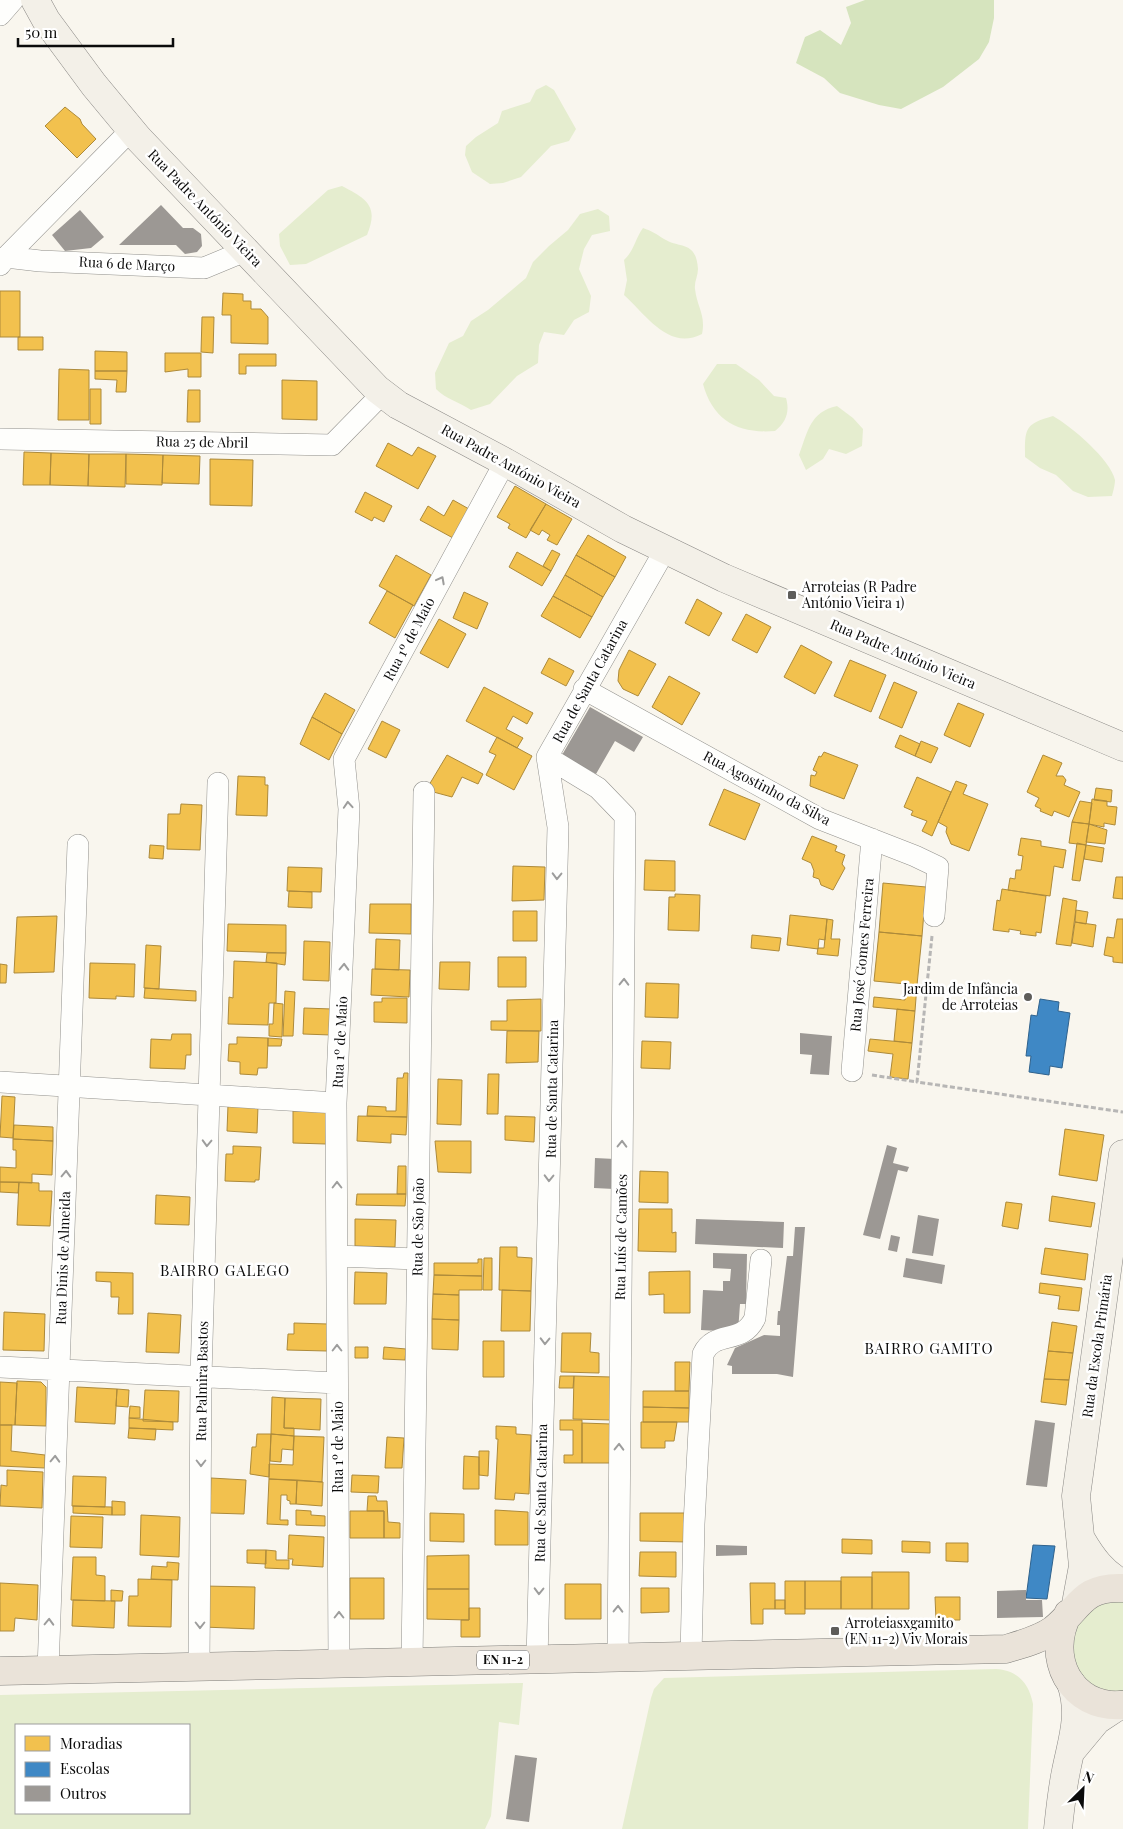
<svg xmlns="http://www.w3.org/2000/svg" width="1123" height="1829" font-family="'Playfair Display',serif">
<rect width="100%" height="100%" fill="#f9f6ee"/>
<path fill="#e5edcf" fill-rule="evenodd" d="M546,85L554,90L576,129L569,141L551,146L521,177L503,183L490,184L472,172L465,155L466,146L476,137L498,123L502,111L530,102L536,90Z
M342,186C367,199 379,206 367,235L306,264L290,265L280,246L279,234L328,190Z
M598,209L609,216L610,231L592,235L584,249L579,269L591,296L589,312L574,320L564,335L544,332L539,345L538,363L517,376L490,404L471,410C459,402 446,399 436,389L435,373L449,343L463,336L471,321L488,310L526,278L533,262L549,246L568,230L580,214Z
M643,228C652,231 656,234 664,239C680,249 696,240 698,269C698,276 694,282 695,289C697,307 706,315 702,334C669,351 647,316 624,295L627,280L624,260C634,251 635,239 643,228Z
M717,364H736L759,380L774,396L786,398C790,412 786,422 775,431C739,434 713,421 703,384Z
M837,406L853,418L863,429L862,446L846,454L829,449L823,459L806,470L799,455C808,431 810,412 837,406Z
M1053,416C1071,426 1111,460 1115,480C1115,485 1113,492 1112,496L1088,497L1073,491L1056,475L1040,468L1025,457C1025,429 1024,424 1053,416Z
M1123,1601V1694C1115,1693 1103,1693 1096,1689C1061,1667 1064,1623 1100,1604C1106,1601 1116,1601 1123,1601Z
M996,1669C1017,1670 1029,1683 1033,1704L1028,1829H622L651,1698L654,1689L664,1678Z
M523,1683L519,1725L499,1722L491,1816L485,1829H0V1695ZM16,1725H189V1813H16Z"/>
<path fill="#d6e4be" d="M865,0H994V18L989,42L979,59L943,87L901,109L879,105L840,93L824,78L796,63L805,37L820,30L841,45L851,23L846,7Z"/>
<path fill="#f2c14e" stroke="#ad8a3a" d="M65,107L80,119L82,124L96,139L77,158L45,126Z
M0,291H20V337H0Z
M223,293L243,294V301H251V309H261L268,317V344L231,343V315H222Z
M202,317H214L213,353L201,352Z
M18,337H43V350H18Z
M95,351L127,352V371H95Z
M165,353H201V377H188V369L165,372Z
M239,354H276V366H246V374H239Z
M59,369L89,370V420H58Z
M95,371H127L126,392H116L117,380L95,379Z
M282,380L317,381V420L282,419Z
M90,389H101V424H90Z
M188,390H200V422H187Z
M388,443L412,456L418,447L436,456L418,489L376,466Z
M24,452L51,453L50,485H23Z
M51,453L89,454L88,486L50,485Z
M89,454H126L125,487L88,486Z
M126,454L163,455L162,485L126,484Z
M163,455L200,456L199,484L162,483Z
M210,459L253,460L252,506L210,505Z
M515,486L546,504L526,538L508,528L510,524L497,517Z
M365,492L392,506L384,522L374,517L372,521L355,512Z
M453,500L469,509L453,538L420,520L428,506L444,516Z
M546,504L572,519L557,545L547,540L550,535L542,530L539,535L530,530Z
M588,535L626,557L615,577L576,555Z
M552,550L560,554L551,571L543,566Z
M517,552L551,571L542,586L509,567Z
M396,555L431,575L414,606L379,586Z
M576,555L615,577L603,597L565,575Z
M565,575L603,597L592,617L553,596Z
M387,591L413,605L395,638L369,623Z
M464,592L488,603L477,629L453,618Z
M553,596L592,617L580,638L541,616Z
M697,599L722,613L709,636L685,623Z
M746,614L771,627L757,653L732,640Z
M439,619L466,634L448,668L420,653Z
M801,645L832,662L815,694L784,677Z
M629,650L656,664L638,696L623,689L618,681L619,670Z
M549,658L574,671L566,686L541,673Z
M850,660L886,675L871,712L834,696Z
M669,676L700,693L682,725L652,707Z
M894,682L917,692L902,728L879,718Z
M484,687L533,713L527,724L513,716L506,729L523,738L517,748L466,721Z
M325,693L355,710L342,734L312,717Z
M958,703L984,714L970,747L944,735Z
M312,717L342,734L329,760L300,744Z
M382,721L400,730L386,758L368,749Z
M900,735L920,744L915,756L895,747Z
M497,737L532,756L514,790L486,775L496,755L489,752Z
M921,741L938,748L931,763L915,756Z
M824,752L858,765L844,799L810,786L811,775L815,776L817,772L813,770L819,756L821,757Z
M447,755L483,774L478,784L462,777L452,797L426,790Z
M1043,755L1062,763L1056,776H1063L1066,780L1064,785L1080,792L1069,817L1054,811L1052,816L1040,811L1041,809L1035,806L1039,798L1027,792Z
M238,776L265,777V785H268L267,816L236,815Z
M917,777L951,792L932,836L922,831L927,821L911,815L913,811L904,807Z
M956,781L967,785L963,794L988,804L969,851L951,844L946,832L947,827L938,822Z
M1096,788L1112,790L1111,802L1094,800Z
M724,789L760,804L745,840L709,825Z
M1092,799L1107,801V806L1117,807L1115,825L1104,823V827L1089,824Z
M1080,801L1092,803L1089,824L1072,822Z
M181,804L202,805L200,850L167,849L168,814H180Z
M1072,822L1089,824L1086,845L1069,843Z
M1089,824L1107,830L1105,844L1086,842Z
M812,836L837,846L835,851L845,855L842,864L845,868L833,890L821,885L819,879L813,877L814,871L811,863L802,859Z
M1021,838L1041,841V846L1066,850L1063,868L1054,866L1050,896L1008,890L1010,878L1015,879L1016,870H1021L1023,856L1018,855Z
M1077,843L1086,845L1080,881L1072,880Z
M150,845L164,846L163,859L149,858Z
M1086,845L1104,848L1102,862L1084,859Z
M645,860L675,861V891L644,890Z
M513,866L545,867L544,900L512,901Z
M288,867L322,868L321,892L287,891Z
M1116,877H1123V899L1113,898Z
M883,883L926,887L922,936L879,932Z
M1002,889L1046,896L1041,933L1036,932V936L1020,934L1021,931L1009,929V932L993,930L997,900L1000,901Z
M289,891L312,892V908L288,907Z
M675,894L700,895L699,931L668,930L669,897H675Z
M1063,898L1077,901L1071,946L1056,944Z
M370,904H411V934L369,933Z
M1076,910L1088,912L1086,924L1075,922Z
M513,911H537V941H513Z
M790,915L827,919L825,940L819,939L818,949L787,945Z
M57,916L54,972L14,973L17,917Z
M827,919L833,920L831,939H840L838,956L817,954L818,948H824Z
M1117,919H1123V963L1113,962V957L1104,955L1107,937L1114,938Z
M1075,922L1096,925L1093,947L1072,943Z
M228,924L286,925V953L227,951Z
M879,932L922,936L917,985L874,981Z
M752,935L781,938L779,951L751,948Z
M376,939L400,940L399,970L375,969Z
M304,941L330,942L329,981L303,980Z
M146,945L161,946L159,989L144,988Z
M267,953H286L285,965L266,962Z
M498,957H526V987H498Z
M234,961L277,963L276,1003H269L268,1025L228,1024L229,997L233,998Z
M440,962H470L469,990L439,989Z
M90,963L135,964L134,997L116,996V999L89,998Z
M0,964L7,965L6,983H0Z
M372,969L410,970L409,997L371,995Z
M646,983L679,984L678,1018L645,1017Z
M907,984L917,985L915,1011L873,1007L874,997L905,1000Z
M145,988L196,991V1001L144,998Z
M285,991L295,992L293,1036H283Z
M382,998H407V1023L374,1022V1002H382Z
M541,999V1031L491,1030V1021H507V1000Z
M274,1003L283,1004L282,1037L269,1036V1024H273Z
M304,1008L332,1009L331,1035L303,1034Z
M897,1009L915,1011L912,1043L894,1041Z
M507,1031H539L538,1062L506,1063Z
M172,1034H191V1055H186L185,1069L150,1068L151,1039L171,1040Z
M237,1037L268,1038L267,1068H258L257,1075L240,1074V1062L228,1061L229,1044H237Z
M268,1038L282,1039L281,1046H268Z
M870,1039L912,1043L908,1079L890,1077L893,1054L868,1051Z
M642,1041L671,1042L670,1069L641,1068Z
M404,1073H408L407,1117L367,1116L368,1106L386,1107V1111H396L397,1078H403Z
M488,1074H499L498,1114H487Z
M438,1079L462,1080L461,1125L437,1124Z
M2,1096L15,1097L13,1138L0,1137Z
M228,1105L258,1106L257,1133L227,1131Z
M293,1111L327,1112L326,1144L293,1143Z
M358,1116L407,1117L406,1135L391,1134V1143L357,1141Z
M505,1116L535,1117L534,1142L505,1140Z
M14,1125L53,1127V1141L13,1139Z
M1065,1129L1104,1135L1097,1181L1059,1175Z
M13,1139L53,1141L52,1175L32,1174V1183L0,1182V1167L16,1168V1150H13Z
M435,1141H471V1173L438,1172Z
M233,1146L261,1147L259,1180H255V1182L225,1181L226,1154H233Z
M398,1166H406V1194H397Z
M640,1171L668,1172V1203L639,1202Z
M0,1182H19L18,1193L0,1192Z
M19,1182L39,1183V1191H52L50,1226L17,1225Z
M357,1194H406L405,1206L356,1205Z
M156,1195L190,1197L189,1225L155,1224Z
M1052,1196L1095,1203L1091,1227L1049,1221Z
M1006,1202L1022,1204L1018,1229L1002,1226Z
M639,1209H672V1233L676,1232V1252L638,1251Z
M355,1219L396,1220L395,1247L355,1246Z
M500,1247H517V1257L532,1258L531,1291L499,1290Z
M1045,1248L1088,1254L1085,1280L1041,1274Z
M484,1258H492V1290H483Z
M478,1259H482V1276L434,1275V1263H478Z
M690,1271V1313H664V1294L649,1295V1272Z
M96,1272L133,1273V1314H118L119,1297H111V1282L96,1281Z
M355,1272L387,1273L386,1304H354Z
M434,1275L482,1276V1290H459V1295L433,1294Z
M1040,1283L1082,1288L1079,1311L1058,1309L1060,1296L1039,1293Z
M502,1290L531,1291L530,1331H501Z
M433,1294L459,1295V1320L432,1319Z
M4,1312L45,1314L44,1351L3,1350Z
M148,1313L181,1315L179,1353L146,1352Z
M432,1319L459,1320L458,1350L432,1349Z
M1052,1322L1077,1326L1073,1353L1048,1351Z
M294,1323L328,1324L327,1351L287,1350L288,1334H294Z
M562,1333H591L590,1352L599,1353V1373L561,1372Z
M483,1341H504V1377H483Z
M355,1347H368V1358H355Z
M384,1347L406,1349L405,1360L383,1359Z
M1048,1351L1073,1353L1069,1380L1044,1379Z
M675,1362H690L689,1391H675Z
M560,1376H574L573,1388H559Z
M574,1376L612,1377L611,1420L573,1419Z
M1044,1379L1069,1380L1066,1405L1041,1402Z
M17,1381L41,1382L46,1387V1426L15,1425Z
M0,1382L17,1383L15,1425H0Z
M77,1387L117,1389L115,1424L75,1422Z
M117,1389L129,1390L128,1407L116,1406Z
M145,1390L179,1391L178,1422L143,1421Z
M643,1391H689V1408L643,1407Z
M272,1397L285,1398L284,1428H294V1436L271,1434Z
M285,1398L321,1399L320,1430L284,1428Z
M130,1406L140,1407V1418H129Z
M643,1407L689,1408V1422H643Z
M129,1418L173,1422V1430L129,1428Z
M560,1420H582V1463H564V1455H573V1430H560Z
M641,1422H677L674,1441H665V1448H641Z
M582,1423L611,1424V1463H582Z
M0,1425H12L11,1451L45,1455V1468L0,1466Z
M496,1426L516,1427V1434L531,1435L529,1494L515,1493L514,1500L495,1499L498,1439H496Z
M129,1428L156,1429L155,1440L128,1438Z
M257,1434H271L269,1477L250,1474L252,1447H256Z
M271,1434L294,1436L293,1450L282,1449L281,1462L270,1461Z
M294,1436L324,1437L322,1482L269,1479V1464L293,1465Z
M387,1437L404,1438L402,1468H385Z
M479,1451H489L488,1476L479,1475Z
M464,1456L479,1457V1489H463Z
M7,1470L43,1472L42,1508L0,1506L1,1485L7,1486Z
M352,1475L379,1476L378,1493L351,1492Z
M73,1476L106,1477L105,1507L72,1506Z
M211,1478L246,1480L244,1514L210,1513Z
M269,1479L297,1480L296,1504H290V1501L287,1500V1495H281L280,1520H288V1525L267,1524Z
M297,1480L323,1482L322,1506L296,1504Z
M368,1496H376L377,1501H387L388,1522L400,1523V1538H384V1511H367Z
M112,1501L125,1502V1515H112Z
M73,1506L112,1507V1515L73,1513Z
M296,1510L311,1511V1515L325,1516V1526L296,1525Z
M495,1510L528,1512V1545H495Z
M350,1511H384V1538H350Z
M430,1513L464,1514V1542L430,1541Z
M640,1513H689L688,1542L640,1541Z
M141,1515L180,1517L179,1557L140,1555Z
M71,1516L103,1517L102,1548L70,1547Z
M289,1535L324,1537L323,1567L292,1565L293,1559H288Z
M842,1539L872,1540V1554L842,1553Z
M902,1541L930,1542V1553L902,1552Z
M946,1543H968V1562L946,1561Z
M247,1550H266V1564L247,1563Z
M266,1550L276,1551V1560H289V1569L265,1568Z
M640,1552H676V1577L639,1576Z
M469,1555V1589H427V1556Z
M73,1557H96V1575L105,1576V1601L71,1600Z
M167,1562L179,1563L178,1580L151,1579L152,1566L167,1567Z
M872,1572H909V1609H872Z
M841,1577H872V1609H841Z
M350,1578H384V1619H350Z
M138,1579L172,1580L171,1627L128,1626L129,1596H138Z
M785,1581H805V1614H785Z
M805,1581H841V1609H805Z
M0,1583L38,1585L37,1620L15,1618L14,1631H0Z
M750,1583H775V1609H763V1624H751Z
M565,1584H601V1619H565Z
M204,1586L255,1587L254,1629L203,1627Z
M641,1588H669V1612L641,1613Z
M427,1589H469V1620L427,1619Z
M111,1590L123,1591L122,1601H111Z
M935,1597H960V1620H936Z
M73,1600L115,1601L114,1628L72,1626Z
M775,1600H785V1609H775Z
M469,1608H480V1637H461V1620H469Z"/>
<path fill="#3f88c5" stroke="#2f628d" d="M1040,999L1059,1002L1058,1011L1070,1013L1062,1068L1050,1066L1049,1075L1029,1072L1031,1056H1026L1031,1015L1037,1016Z
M1033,1545L1055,1546L1047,1599L1026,1598Z"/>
<path fill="#9c9894" d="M161,205L183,228H193L201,234L202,246L197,252L185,254L176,245H119Z
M80,210L104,237L91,248L65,251L52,235Z
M590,707L643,737L634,752L615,741L596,774L562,755Z
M800,1033L832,1036L829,1075L810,1074L812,1055L800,1054Z
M887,1145L897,1148L893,1163L909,1167L907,1172L898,1170L880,1239L863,1235Z
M595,1158L615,1159L614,1189L594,1188Z
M918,1215L939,1219L933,1256L912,1253Z
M696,1219L784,1222L783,1248L695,1244Z
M795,1227H805L793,1377L777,1374H732V1366L727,1365L735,1348L764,1335L780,1336V1325H777L778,1311H780L787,1256H793Z
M891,1235L900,1237L897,1252L888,1250Z
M713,1253L747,1254L746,1304H740L738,1332L701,1330L703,1290L723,1291V1281H730L731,1269L713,1268Z
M906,1258L945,1265L942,1284L903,1277Z
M1035,1420L1055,1423L1047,1487L1026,1485Z
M716,1545L747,1546V1555L716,1556Z
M1026,1590V1600H1042L1043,1617L997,1618V1591Z
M515,1755L537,1758L529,1822L506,1819Z"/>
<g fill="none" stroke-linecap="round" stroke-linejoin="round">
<g stroke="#92918d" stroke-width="22">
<path id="street" d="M0,15L13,0
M6,257L131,130
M0,265L6,257L40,261L204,268L245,251
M0,439L332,445L382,394
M584,689L820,819L915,856L938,867L934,916
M547,757L598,788L625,816L618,1658
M852,1071L872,839
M0,1082L336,1103
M337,1256L417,1259
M0,1367L337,1383
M691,1656L694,1524L703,1354C715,1329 742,1346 755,1318L761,1260
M537,1660L558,827L547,757L665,550
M412,1662L424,792
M339,1664L336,1103L349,809L344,759L505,462
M199,1667L201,1377L218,783
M48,1670L78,845"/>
</g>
<g stroke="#898784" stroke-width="29">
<path id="secondary" d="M35,0L46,20L94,85L138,138L377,389L398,405L505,462L623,529L724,578L1123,747
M1081,1539C1092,1558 1103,1573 1123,1584
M1076,1604L1083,1566L1076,1496L1123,1154
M1072,1750L1097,1720L1120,1705
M1058,1829C1060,1810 1062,1790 1066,1771C1072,1740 1082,1715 1071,1683"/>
</g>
<g stroke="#7f7e7a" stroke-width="29">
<path id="primary" d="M1068,1614C1045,1657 1070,1709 1123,1705
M0,1671L1006,1649C1022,1644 1039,1640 1053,1630C1080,1609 1081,1586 1123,1588"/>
</g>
<path stroke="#b7b6b5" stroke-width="3" stroke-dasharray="5 2.5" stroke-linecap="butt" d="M932,936L917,1082L1123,1112
M872,1075L917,1082"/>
<use href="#street" stroke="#fefefc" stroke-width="21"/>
<use href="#secondary" stroke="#f3f0e8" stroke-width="28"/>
<use href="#primary" stroke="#eae3d9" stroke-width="28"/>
</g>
<defs><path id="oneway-chevron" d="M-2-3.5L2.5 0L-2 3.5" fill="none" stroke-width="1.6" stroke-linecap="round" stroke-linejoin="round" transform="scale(1.25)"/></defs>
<g stroke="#9d9d9c">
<use href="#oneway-chevron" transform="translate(441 580) rotate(-62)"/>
<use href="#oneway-chevron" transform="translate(348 805) rotate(-94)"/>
<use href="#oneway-chevron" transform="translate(557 876) rotate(91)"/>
<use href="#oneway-chevron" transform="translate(344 967) rotate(-88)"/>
<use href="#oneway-chevron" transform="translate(624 982) rotate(-89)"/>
<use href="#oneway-chevron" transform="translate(207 1143) rotate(92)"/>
<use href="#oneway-chevron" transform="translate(622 1144) rotate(-89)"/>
<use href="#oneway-chevron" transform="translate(66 1174) rotate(-88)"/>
<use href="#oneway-chevron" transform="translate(549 1178) rotate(91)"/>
<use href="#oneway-chevron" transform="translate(337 1185) rotate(-90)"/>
<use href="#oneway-chevron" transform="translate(545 1341) rotate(91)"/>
<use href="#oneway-chevron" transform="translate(337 1348) rotate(-90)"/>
<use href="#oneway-chevron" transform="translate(619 1447) rotate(-89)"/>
<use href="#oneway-chevron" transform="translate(55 1459) rotate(-88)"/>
<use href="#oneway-chevron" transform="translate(201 1463) rotate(90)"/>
<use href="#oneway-chevron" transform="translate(539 1591) rotate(91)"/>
<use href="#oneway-chevron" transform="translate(618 1609) rotate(-89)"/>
<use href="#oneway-chevron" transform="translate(339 1615) rotate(-90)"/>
<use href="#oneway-chevron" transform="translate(49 1622) rotate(-88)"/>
<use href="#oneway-chevron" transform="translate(200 1625) rotate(90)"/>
</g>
<g fill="#5e5d5a" stroke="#fff" stroke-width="2">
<rect x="787" y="590" width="10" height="10" rx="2.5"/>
<circle cx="1028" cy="997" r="5"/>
<rect x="830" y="1626" width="10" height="10" rx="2.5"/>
</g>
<g text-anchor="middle" stroke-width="5" stroke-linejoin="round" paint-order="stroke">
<rect fill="#fff" stroke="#545454" stroke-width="1" x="477" y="1650.5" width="52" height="19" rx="4"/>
<g font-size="12" font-weight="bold" fill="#0b0b0b">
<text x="503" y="1664">EN 11-2</text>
</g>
<g font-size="14" fill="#0b0b0b" stroke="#fff">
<text transform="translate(205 208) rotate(46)" y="5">Rua Padre António Vieira</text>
<text transform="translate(127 264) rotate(3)" y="5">Rua 6 de Março</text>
<text transform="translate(202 442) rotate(1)" y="5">Rua 25 de Abril</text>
<text transform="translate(511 466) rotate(29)" y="5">Rua Padre António Vieira</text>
<text transform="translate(409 639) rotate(-62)" y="5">Rua 1º de Maio</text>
<text transform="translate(903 654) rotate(23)" y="5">Rua Padre António Vieira</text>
<text transform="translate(590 681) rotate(-61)" y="5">Rua de Santa Catarina</text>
<text transform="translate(767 788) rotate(28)" y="5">Rua Agostinho da Silva</text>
<text transform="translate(862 955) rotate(-85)" y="5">Rua José Gomes Ferreira</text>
<text transform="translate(340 1042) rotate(-87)" y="5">Rua 1º de Maio</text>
<text transform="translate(552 1089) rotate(-89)" y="5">Rua de Santa Catarina</text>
<text transform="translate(418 1227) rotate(-89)" y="5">Rua de São João</text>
<text transform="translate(621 1237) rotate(-89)" y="5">Rua Luís de Camões</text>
<text transform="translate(63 1258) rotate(-88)" y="5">Rua Dinis de Almeida</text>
<text transform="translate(1097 1346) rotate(-82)" y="5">Rua da Escola Primária</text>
<text transform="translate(202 1381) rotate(-89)" y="5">Rua Palmira Bastos</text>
<text transform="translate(338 1447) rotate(-90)" y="5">Rua 1º de Maio</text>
<text transform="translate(541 1493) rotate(-89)" y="5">Rua de Santa Catarina</text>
</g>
<g font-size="14" fill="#0b0b0b" stroke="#fff" text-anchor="start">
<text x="802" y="592">Arroteias (R Padre<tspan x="802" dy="16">António Vieira 1)</tspan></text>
<text x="1018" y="994" text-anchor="end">Jardim de Infância<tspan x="1018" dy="16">de Arroteias</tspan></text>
<text x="845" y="1628">Arroteiasxgamito<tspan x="845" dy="16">(EN 11-2) Viv Morais</tspan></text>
</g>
<g font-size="15" letter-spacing="1" fill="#0b0b0b" stroke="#fff">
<text x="225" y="1276">BAIRRO GALEGO</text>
<text x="929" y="1354">BAIRRO GAMITO</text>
</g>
</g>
<rect x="15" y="1724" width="175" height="90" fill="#ffffff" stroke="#9d9d9d"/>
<rect x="25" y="1736" width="25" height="15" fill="#f2c14e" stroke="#9d9d9d"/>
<text x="60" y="1749" font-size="15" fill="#0b0b0b">Moradias</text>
<rect x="25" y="1762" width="25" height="15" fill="#3f88c5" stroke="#9d9d9d"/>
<text x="60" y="1774" font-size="15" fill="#0b0b0b">Escolas</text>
<rect x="25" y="1786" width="25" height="15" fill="#9c9894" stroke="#9d9d9d"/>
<text x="60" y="1799" font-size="15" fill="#0b0b0b">Outros</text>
<g transform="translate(1083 1789) rotate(24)" stroke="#ffffff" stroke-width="4" paint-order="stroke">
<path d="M0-4L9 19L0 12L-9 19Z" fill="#0b0b0b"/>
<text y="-8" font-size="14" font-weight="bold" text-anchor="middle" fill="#0b0b0b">N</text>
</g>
<path d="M18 38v8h155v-8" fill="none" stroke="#0b0b0b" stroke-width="2.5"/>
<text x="25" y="38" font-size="15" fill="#0b0b0b" stroke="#ffffff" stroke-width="4" paint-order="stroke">50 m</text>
</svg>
